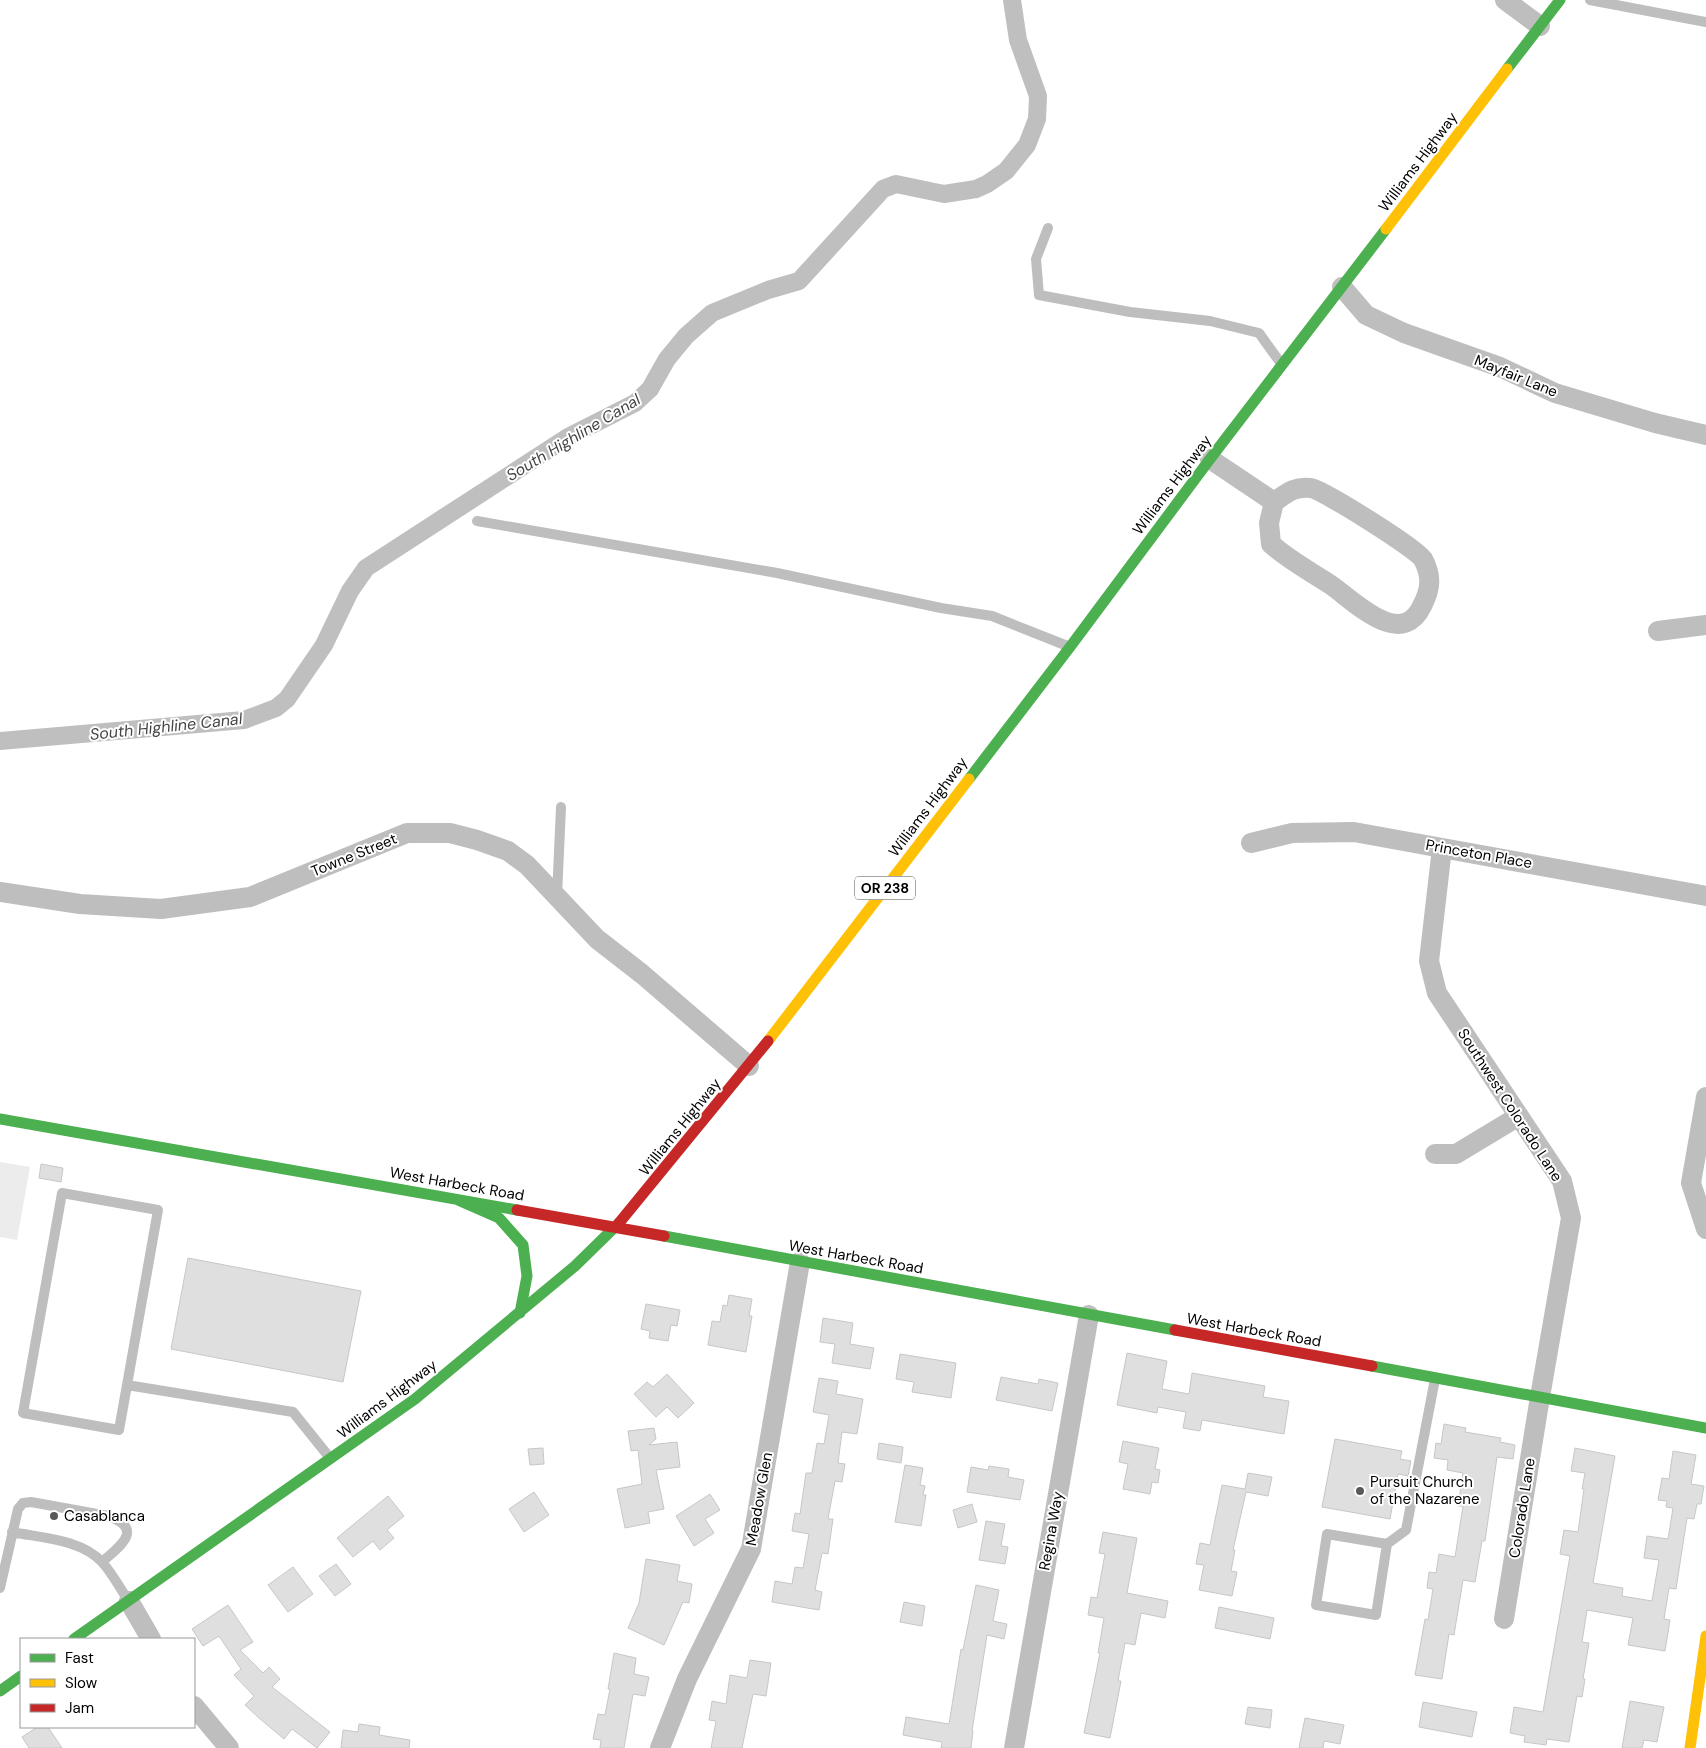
<svg xmlns="http://www.w3.org/2000/svg" width="1706" height="1748" font-family="'DM Sans',sans-serif">
<rect width="100%" height="100%" fill="#fff"/>
<path fill="#ececec" d="M0,1162L30,1167L17,1240L0,1237Z"/>
<g fill="none" stroke-linecap="round" stroke-linejoin="round">
<path stroke="#bfbfbf" stroke-width="18" d="M0,741L244,720L276,708L287,699L324,645L350,591L366,568L568,437L635,403L650,389L667,359L686,336L712,313L768,290L799,281L883,189L896,184L944,194L976,189L987,184L1006,171L1027,145L1037,119L1038,96L1018,40L1012,0"/>
</g>
<path fill="#dfdfdf" stroke="#c7c7c7" d="M41,1164L63,1168L61,1182L39,1178Z
M188,1258L361,1291L343,1382L171,1349Z
M729,1295L752,1299L749,1316H752L746,1352L708,1345L712,1321L720,1322L723,1305L727,1306Z
M646,1304L680,1310L677,1326L671,1325L668,1341L649,1338L650,1331L641,1329Z
M823,1318L853,1323L850,1344L874,1348L870,1369L832,1363L835,1344L820,1342Z
M1127,1353L1167,1361L1162,1389L1189,1394L1192,1373L1265,1386L1263,1397L1289,1401L1284,1434L1202,1420L1200,1431L1183,1428L1186,1412L1158,1407L1157,1413L1117,1405Z
M900,1354L956,1363L951,1398L912,1392L914,1382L896,1379Z
M667,1374L694,1403L678,1418L667,1407L656,1417L634,1394L647,1382L653,1387Z
M1001,1377L1038,1384L1039,1379L1058,1383L1052,1411L996,1400Z
M819,1378L838,1381L836,1394L863,1399L857,1434L842,1432L838,1463L845,1464L842,1482L835,1481L828,1519H833L828,1554L822,1553L815,1590L822,1592L819,1610L772,1602L775,1581L792,1584L795,1567L803,1568L809,1534L792,1531L795,1513L800,1514L806,1473H812L817,1443L824,1444L829,1415L813,1412Z
M1444,1424L1466,1428L1465,1432L1501,1438L1500,1442L1515,1445L1513,1459L1497,1457L1485,1541H1482L1475,1582L1463,1580L1454,1635L1449,1634L1442,1679L1415,1675L1425,1619L1428,1620L1433,1589L1427,1588L1429,1572L1436,1573L1439,1554L1455,1557L1463,1506H1458L1463,1473L1447,1470L1448,1460L1434,1458L1436,1443L1441,1444Z
M654,1428L656,1439L649,1445L677,1442L680,1467L656,1470L664,1509L648,1512L650,1523L625,1528L617,1489L642,1484L638,1450L631,1451L628,1431Z
M1335,1439L1402,1451L1400,1459L1411,1461L1408,1476L1398,1474L1390,1519L1322,1507Z
M1123,1441L1159,1448L1155,1469L1160,1470L1158,1483L1152,1482L1150,1494L1123,1489L1128,1464L1119,1462Z
M879,1443L903,1447L901,1463L877,1459Z
M543,1448L544,1464L530,1465L528,1449Z
M1575,1448L1615,1456L1593,1583L1623,1588L1622,1596L1652,1601L1659,1560L1644,1558L1647,1536L1668,1539L1673,1508L1666,1507L1667,1501L1658,1500L1662,1478L1669,1479L1673,1451L1696,1455L1691,1484L1704,1486L1701,1504H1697L1694,1519L1687,1518L1676,1589L1669,1588L1664,1619L1670,1620L1665,1651L1628,1645L1633,1618L1587,1610L1582,1642L1589,1643L1583,1679H1585L1582,1697L1577,1696L1569,1742L1547,1739L1546,1745L1524,1742L1525,1736L1510,1733L1514,1707L1543,1712L1570,1556L1560,1554L1564,1530L1578,1532L1584,1489H1582L1585,1473L1571,1471Z
M905,1465L923,1468L920,1485L925,1486L923,1495H926L921,1526L895,1522Z
M989,1466L1009,1469L1008,1477L1024,1480L1020,1500L967,1492L971,1467L988,1470Z
M1248,1473L1272,1477L1268,1496L1246,1492L1233,1550H1235L1231,1571L1237,1572L1232,1596L1199,1590L1204,1565L1196,1564L1200,1543L1210,1545L1222,1485L1245,1489Z
M534,1492L549,1515L524,1532L509,1509Z
M710,1494L720,1510L705,1519L714,1533L694,1546L676,1516Z
M388,1496L404,1516L387,1530L394,1538L380,1550L373,1541L353,1557L337,1538Z
M972,1504L977,1522L958,1528L953,1510Z
M986,1521L1005,1524L1001,1546L1008,1547L1005,1564L979,1560Z
M1103,1532L1137,1538L1127,1593L1168,1601L1165,1618L1141,1613L1135,1645L1125,1643L1118,1681H1121L1110,1738L1084,1733L1100,1653H1098L1104,1618L1088,1615L1091,1597L1097,1598L1105,1554L1099,1553Z
M646,1559L680,1565L677,1581L692,1584L689,1603L683,1602L664,1645L628,1628L639,1603Z
M336,1564L351,1584L335,1596L319,1576Z
M293,1567L313,1594L288,1612L268,1585Z
M976,1585L999,1590L993,1621L1007,1624L1004,1639L987,1635L972,1731H973L971,1748H941L942,1742L903,1735L906,1717L949,1724L961,1649L963,1650Z
M904,1602L925,1606L922,1626L900,1622Z
M228,1605L253,1642L240,1650L263,1673L269,1667L280,1679L272,1687L330,1732L317,1748L292,1729L284,1739L259,1718L245,1705L254,1696L234,1675L241,1669L219,1636L203,1646L192,1629Z
M1219,1607L1274,1618L1270,1639L1215,1628Z
M614,1653L636,1658L634,1674L649,1677L645,1696L633,1694L624,1748H600L601,1740L593,1739L598,1714L605,1715L610,1689H608Z
M750,1660L771,1663L766,1696L753,1694L742,1748H711L716,1721L709,1720L712,1701L726,1704L730,1675L747,1678Z
M1630,1701L1664,1707L1657,1742L1644,1740L1642,1748H1622Z
M1423,1702L1477,1712L1472,1737L1419,1727Z
M1248,1707L1272,1710L1270,1728L1245,1724Z
M1305,1718L1344,1725L1340,1744L1324,1741L1323,1748H1299Z
M359,1724L380,1727L379,1735L410,1740L409,1748H341L343,1730L358,1732Z
M37,1727H48L62,1748H29L22,1737Z"/>
<g fill="none" stroke-linecap="round" stroke-linejoin="round">
<path stroke="#bebebe" stroke-width="10" d="M1590,0L1706,22
M1048,228L1036,259L1039,295L1130,312L1210,321L1259,333L1282,365
M477,521L777,573L941,608L992,616L1070,647
M557,896L561,807
M127,1385L119,1430L23,1413L62,1193L158,1210L127,1385L293,1412L330,1458
M12,1532C41,1538 81,1539 102,1562C112,1573 120,1588 128,1600
M1387,1544L1376,1615L1316,1605L1327,1534L1387,1544L1406,1530L1435,1379
M0,1588L18,1509L23,1503L31,1502L108,1516C145,1529 120,1546 102,1562"/>
<path stroke="#bebebe" stroke-width="20" d="M1505,0L1540,26
M1342,287L1366,315L1404,333L1500,367L1555,393L1655,423L1706,435
M1210,459L1274,502L1269,523L1271,544C1290,561 1310,571 1331,585C1354,601 1401,650 1422,606C1431,589 1432,576 1423,559C1420,551 1320,488 1311,488C1294,486 1287,493 1274,502
M1658,631L1706,625
M1251,843L1292,833L1354,832L1706,896
M1442,848L1429,961L1437,993L1562,1181L1571,1218L1540,1397L1504,1619
M0,892L80,904L161,909L250,897L407,833H450L477,840L508,851L527,865L597,939L642,974L749,1066
M1706,1097L1691,1183L1706,1229
M1435,1154H1456L1519,1116
M129,1601L151,1639
M194,1706L229,1748
M660,1748L687,1679L751,1549L800,1262
M1014,1748L1089,1315"/>
<path stroke="#4caf50" stroke-width="11" d="M1507,69L1560,0
M969,779L1070,647L1210,459L1386,229
M0,1119L517,1210
M458,1200L499,1218L523,1245L527,1276L520,1313
M664,1236L1175,1330
M1372,1366L1706,1428
M74,1639L415,1399L575,1266L619,1223
M0,1691L21,1676"/>
<path stroke="#ffc107" stroke-width="11" d="M1386,229L1507,69
M768,1041L969,779
M1690,1748L1706,1636"/>
<path stroke="#c62828" stroke-width="11" d="M517,1210L664,1236
M619,1223L768,1041
M1175,1330L1372,1366"/>
</g>
<g fill="#595959" stroke="#fff" stroke-width="2">
<circle cx="1360" cy="1491" r="5"/>
<circle cx="54" cy="1516" r="5"/>
</g>
<g text-anchor="middle" stroke-width="4" stroke-linejoin="round" paint-order="stroke">
<rect fill="#fff" stroke="#4c4c4c" stroke-width="1" x="855" y="876.5" width="60" height="23" rx="4"/>
<g font-size="14" font-weight="bold" fill="#000">
<text x="885" y="893">OR 238</text>
</g>
<g font-size="15" fill="#000" stroke="#fff">
<text transform="translate(1418 162) rotate(-53)" y="5">Williams Highway</text>
<text transform="translate(1516 376) rotate(22)" y="5">Mayfair Lane</text>
<text transform="translate(1172 485) rotate(-53)" y="5">Williams Highway</text>
<text transform="translate(928 807) rotate(-53)" y="5">Williams Highway</text>
<text transform="translate(1479 854) rotate(10)" y="5">Princeton Place</text>
<text transform="translate(354 855) rotate(-22)" y="5">Towne Street</text>
<text transform="translate(1510 1105) rotate(57)" y="5">Southwest Colorado Lane</text>
<text transform="translate(680 1127) rotate(-51)" y="5">Williams Highway</text>
<text transform="translate(457 1184) rotate(10)" y="5">West Harbeck Road</text>
<text transform="translate(856 1257) rotate(10)" y="5">West Harbeck Road</text>
<text transform="translate(1254 1330) rotate(10)" y="5">West Harbeck Road</text>
<text transform="translate(387 1399) rotate(-37)" y="5">Williams Highway</text>
<text transform="translate(759 1499) rotate(-80)" y="5">Meadow Glen</text>
<text transform="translate(1522 1508) rotate(-81)" y="5">Colorado Lane</text>
<text transform="translate(1051 1531) rotate(-80)" y="5">Regina Way</text>
</g>
<g font-size="15" fill="#000" stroke="#fff" text-anchor="start">
<text x="1370" y="1487">Pursuit Church<tspan x="1370" dy="17">of the Nazarene</tspan></text>
<text x="64" y="1521">Casablanca</text>
</g>
<g font-size="16" font-style="italic" fill="#444" stroke="#fff">
<text transform="translate(573 437) rotate(-31)" y="6">South Highline Canal</text>
<text transform="translate(166 726) rotate(-6)" y="6">South Highline Canal</text>
</g>
</g>
<rect x="20" y="1638" width="175" height="90" fill="#ffffff" stroke="#999999"/>
<rect x="30" y="1654" width="25" height="8" fill="#4caf50" stroke="#999999"/>
<text x="65" y="1663" font-size="15" fill="#000000">Fast</text>
<rect x="30" y="1679" width="25" height="8" fill="#ffc107" stroke="#999999"/>
<text x="65" y="1688" font-size="15" fill="#000000">Slow</text>
<rect x="30" y="1704" width="25" height="8" fill="#c62828" stroke="#999999"/>
<text x="65" y="1713" font-size="15" fill="#000000">Jam</text>
</svg>
